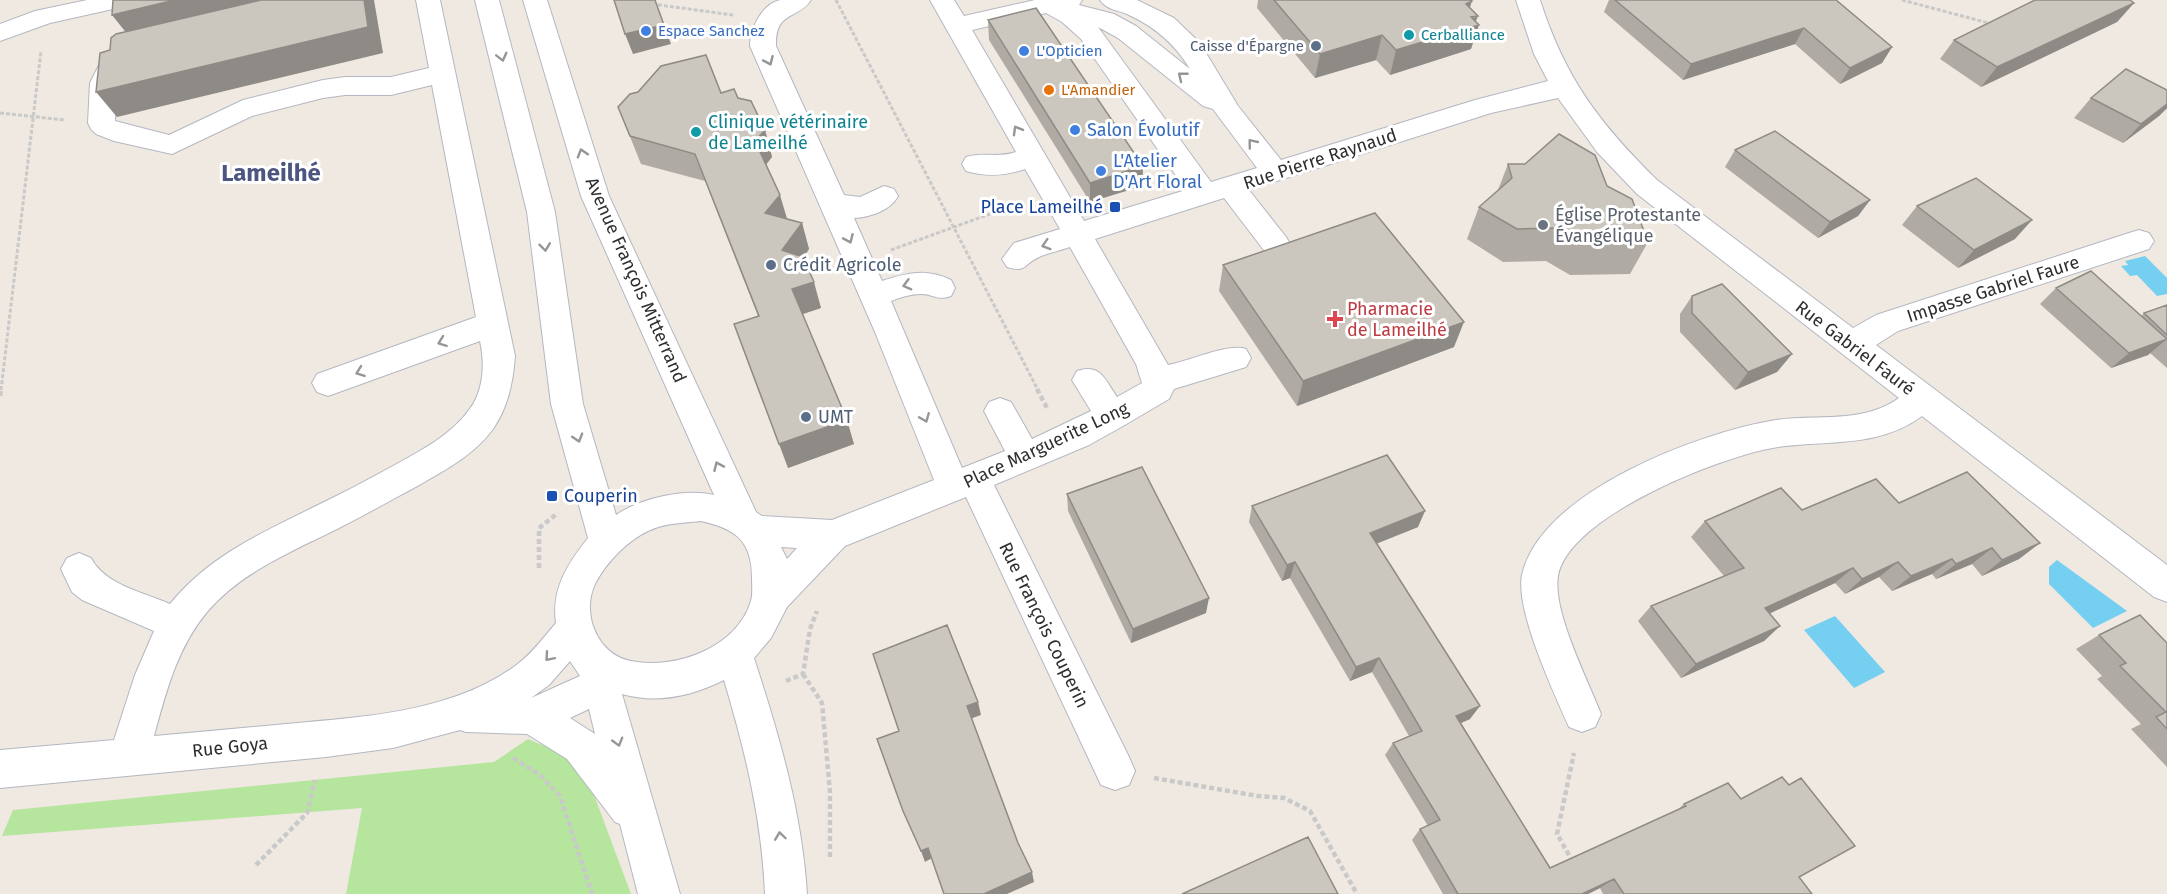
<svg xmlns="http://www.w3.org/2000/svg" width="2167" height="894" font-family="'Fira Sans',sans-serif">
<rect width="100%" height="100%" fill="#efe9e1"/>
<path fill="#b6e59e" d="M528,739L563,754L591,787L631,894H346L362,808L2,836L13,810L494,762Z"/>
<path fill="#75cff0" d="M2145,256L2167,278V294L2157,296L2137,275L2130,276L2121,266L2128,265L2125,261Z
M2057,560L2127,611L2093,628L2049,584V567Z
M1835,616L1885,672L1854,688L1804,630Z"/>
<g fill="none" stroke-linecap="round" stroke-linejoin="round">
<g stroke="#b4b7c1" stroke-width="2">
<path id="minor" d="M87,0H134L131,5L50,23L0,41V24L35,11Z
M416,0H440L515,356C513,383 508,407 493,429C475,454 447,469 421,484C393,499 365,515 337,529C291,552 241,572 207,612C177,648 166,692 154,736C198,732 242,728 286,724C361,717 451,713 515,666C531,655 543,638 556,623C551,589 568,563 588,538L551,404L527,212L475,0H499L555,212L583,404L616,515C641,498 685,488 714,495L581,196L523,0H547L609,196L756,512L762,516L832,520L934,480L875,332L750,46C750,29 762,3 781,0C791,0 802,0 811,0C798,20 775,10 776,46L844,195L860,197L884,186L894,189L898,196C890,211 870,217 854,218L882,281C907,273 926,268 951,280L955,288L951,296C936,301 934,294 921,294C911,294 901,297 891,301L962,468L1005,451L984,411L989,402L1000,398L1011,402L1032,439L1091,411L1072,380L1077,371C1101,363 1105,380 1117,397L1142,383L1136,364L1070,247C1059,251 1047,253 1037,258C1023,265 1026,273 1007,267L1002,259L1014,243L1060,229L1025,169C1005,176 987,177 966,171L962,164L966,157C983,152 999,158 1016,152L930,0H954L964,16L1035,0H1082L1079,5L1114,14L1136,26L1190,69C1175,44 1155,27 1129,15C1119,10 1106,10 1100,0H1137L1174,18L1200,43L1238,106L1281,160L1475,100L1548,81L1534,54L1516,0H1540C1565,78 1599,123 1657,180L1853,328L1876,315L2129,233L2139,230L2149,233L2154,241L2149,249L1898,331L1876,345L2167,565V602L2154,597L1922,416C1879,448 1828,440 1778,447C1724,455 1568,516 1558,576C1552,611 1588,680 1601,714L1595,727L1582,732L1569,727C1554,693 1515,610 1522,575C1540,492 1700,432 1776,420C1817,414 1863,424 1899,398L1637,194L1597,152L1558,98L1491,113L1249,190L1286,237L1291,245L1286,253L1276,256L1266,253L1224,198L1095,239L1168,365C1190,361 1228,343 1246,349L1251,358L1246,367L1174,389L1169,399L1123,426L1089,445L994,485L1129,757L1135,771L1129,785L1115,790L1101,785L966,497L845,546L787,607L771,638L754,658C779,735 802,812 807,894H765C762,820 745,750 724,680C692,696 657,704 622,694L680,894H638L620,824L615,822L567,759L527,734L466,732L460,730L393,748L326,757L0,788V750L114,740L135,675L154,631L82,600L72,592L61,569L67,558L79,553L91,558C105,585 143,592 170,604C208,557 259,534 312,508C339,495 366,481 393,466C420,451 450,436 469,410C484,391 485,363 480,341L328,396L317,392L312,383L317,374L476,317L432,85L391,95H345L323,98L252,116L172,154L114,141L96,134L91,129L88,123L90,83L105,53L114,51L123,53L127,59L116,83L115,121L169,135L243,100L323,80L345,77H391L429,68ZM1046,13L1062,22L1081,39L1186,190L1084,221L972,30ZM1098,27L1118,38L1203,106L1213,109L1257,168L1211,182ZM701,521C736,529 752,541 752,578C752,585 753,594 751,601C737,648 675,670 631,661C597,655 580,612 596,582C607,562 627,541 648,531C665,523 682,523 701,521ZM781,547L797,548L787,559ZM570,661L580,676L531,698L549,685ZM589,709L595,734L570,718Z"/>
</g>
<path stroke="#c9c9c9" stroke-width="3" stroke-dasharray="4 2" stroke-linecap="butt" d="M836,0L1038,390
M1902,0L1992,24
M652,4L733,15
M0,113L65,120
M891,250L1020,203
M1,390L41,51"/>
<path stroke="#c9c9c9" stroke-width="4.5" stroke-dasharray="5 3" stroke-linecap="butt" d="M1037,389L1047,408
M0,396L1,389
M539,568V528L558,513
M803,674L822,703L830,792V860
M786,681L803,674L810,629L817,611
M516,757L515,759L540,775L560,796L592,894
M1154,778L1258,796L1284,798L1310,811L1357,894
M1573,862L1557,834L1574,753
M256,865L307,813L315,780"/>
<use href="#minor" fill="#fff" fill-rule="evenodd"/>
</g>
<path fill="#afaba4" d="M1258,0H1470V8L1476,22L1471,49L1390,75L1376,60L1315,78L1257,8Z
M1609,0H1836L1892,47L1882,63L1840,84L1795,44L1683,80L1604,12Z
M2134,3L2117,22L1981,87L1940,59L1954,40Z
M988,21L1143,166L1142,186L1090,202L989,40Z
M2167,90V108L2159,116L2123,143L2074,118L2091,98Z
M721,93L738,98L765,130L772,157L766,165L787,219L802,223L809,249L804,257L821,308L802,314L854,444L788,468L758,316L705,181L641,164L618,107Z
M1735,150L1870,200L1858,216L1818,238L1725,167Z
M1508,164L1607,186L1648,242L1630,274L1570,275L1546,261L1503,262L1467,239L1479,207L1498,190Z
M1917,206L2015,239L1958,268L1902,225Z
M1223,265L1454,347L1297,406L1219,291Z
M2056,288L2141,316L2144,313L2167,305V368L2150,353L2148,355L2111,368L2040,304Z
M1692,296L1792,354L1777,372L1735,390L1680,332V314Z
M1067,494L1206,613L1131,643L1068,511Z
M1899,503L2040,543L2019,559L1982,576L1972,564L1936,579L1932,574L1892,591L1879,577L1845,594L1835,583L1769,614L1780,626L1764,641L1681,678L1638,621L1651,606L1724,576L1691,537L1705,521L1802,510Z
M1252,506L1418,527L1376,544L1470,719L1461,723L1550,868L1676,811L1684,804L1799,877L1812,894H1603L1600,888L1588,894H1443L1412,840L1420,829L1428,826L1385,755L1393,743L1409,736L1372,672L1350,681L1290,578L1282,581L1249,522Z
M2099,635L2167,643V767L2131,729L2141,724L2097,679L2102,676L2076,649Z"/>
<path fill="#8e8b86" d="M175,0H302L132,40L112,15Z
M364,0H374L383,53L117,117L96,92Z
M1472,1L1464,26L1466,4Z
M2134,3L2117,22L1981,87L1997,67Z
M1478,16L1474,26L1479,25L1471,49L1390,75L1396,50Z
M664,25L671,44L633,54L625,34Z
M1804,28L1795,44L1683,80L1691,64Z
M1382,35L1376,60L1315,78L1320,54Z
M1892,47L1882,63L1840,84L1850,68Z
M2167,104V108L2159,116L2123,143L2141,124Z
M765,130L772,157L763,168L755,141Z
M1143,166L1142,186L1090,202V183Z
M780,195L788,222L765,213Z
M1870,200L1858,216L1818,238L1830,222Z
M2032,220L2015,239L1958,268L1974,250Z
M802,223L809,249L790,276L782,250Z
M814,282L821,308L800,315L792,289Z
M1464,322L1454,347L1297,406L1303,381Z
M2167,339L2148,355L2111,368L2129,353Z
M1792,354L1777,372L1735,390L1748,372Z
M847,420L854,444L788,468L779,444Z
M1425,511L1418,527L1363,549L1370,533Z
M2040,543L2019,559L1982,576L2002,560Z
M1992,548L1972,564L1936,579L1956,564Z
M1952,559L1932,574L1892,591L1911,576Z
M1295,562L1290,578L1282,581L1287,565Z
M1898,562L1879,577L1845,594L1862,579Z
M1853,568L1835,583L1749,623L1765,608Z
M1209,598L1206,613L1131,643L1133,629Z
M1780,626L1764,641L1681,678L1696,664Z
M1379,658L1372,672L1350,681L1356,667Z
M978,702L981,715L970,719L967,706Z
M1480,706L1470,719L1447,729L1456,716Z
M928,848L932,858L925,862L921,851Z
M1032,872L1034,882L1007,894H984Z
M1614,879L1600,888L1588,894H1582Z"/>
<path fill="#cbc7bf" stroke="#8e8b86" stroke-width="1.5" d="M113,0H175L112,15Z
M261,0H364L368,27L96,92L100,53L110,50L111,38L116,34Z
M614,0H655L664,25L625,34Z
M1274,0H1470L1472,1L1466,4L1478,16L1471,17L1479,25L1396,50L1382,35L1320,54Z
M1615,0H1836L1892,47L1850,68L1804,28L1691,64Z
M2035,0H2130L2134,3L1997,67L1954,40Z
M1036,8L1143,166L1090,183L988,20Z
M706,55L721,93L734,89L738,98L751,101L765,130L755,141L780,195L765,213L802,223L782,250L803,257L814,282L792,289L847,420L779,444L734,324L759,316L695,154L630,136L618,107L630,94L638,92L661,66Z
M2126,69L2167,90V104L2141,124L2091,98Z
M1775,131L1870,200L1830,222L1735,150Z
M1559,134L1595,155L1607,186L1632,199L1648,242L1586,243L1561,228L1517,229L1479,207L1512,178L1508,164H1525Z
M1976,178L2032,220L1974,250L1917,206Z
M1375,213L1464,322L1303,381L1223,265Z
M2091,271L2167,339L2129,353L2056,288Z
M1722,284L1792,354L1748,372L1692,313V296Z
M2167,305V335L2144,313Z
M1387,455L1425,511L1370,533L1480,706L1456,716L1550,868L1686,806L1684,804L1728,783L1741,799L1782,777L1789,785L1801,778L1855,846L1799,877L1812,894H1624L1614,879L1582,894H1458L1420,829L1440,820L1393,743L1422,731L1379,658L1356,667L1295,562L1287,565L1252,506Z
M1142,467L1209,598L1133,629L1067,494Z
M1967,472L2040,543L2002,560L1992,548L1956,564L1952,559L1911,576L1898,562L1862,579L1853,568L1765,608L1780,626L1696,664L1651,606L1744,568L1705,521L1781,488L1802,510L1876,479L1899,503Z
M2140,615L2167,643V729L2156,717L2166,712L2120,666L2126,663L2099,635Z
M947,625L978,702L967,706L1018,843L1032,872L984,894H944L928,848L921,851L903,811L877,739L899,731L873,654Z
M1308,837L1338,894H1182Z"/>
<defs><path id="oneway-chevron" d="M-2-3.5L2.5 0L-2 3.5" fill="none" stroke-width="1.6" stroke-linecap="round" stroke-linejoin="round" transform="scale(1.5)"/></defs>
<g stroke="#969696">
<use href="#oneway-chevron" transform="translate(502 57) rotate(76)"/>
<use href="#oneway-chevron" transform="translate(769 61) rotate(66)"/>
<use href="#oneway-chevron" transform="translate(1182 76) rotate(-141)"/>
<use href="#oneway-chevron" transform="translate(1017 130) rotate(-120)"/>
<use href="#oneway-chevron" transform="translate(1252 143) rotate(-129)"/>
<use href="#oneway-chevron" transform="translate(582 153) rotate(-107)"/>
<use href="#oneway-chevron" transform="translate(849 239) rotate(66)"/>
<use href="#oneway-chevron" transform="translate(1046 245) rotate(163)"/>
<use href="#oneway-chevron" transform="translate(545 247) rotate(83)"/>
<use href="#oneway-chevron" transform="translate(907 285) rotate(165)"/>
<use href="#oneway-chevron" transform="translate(442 342) rotate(160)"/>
<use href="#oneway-chevron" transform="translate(360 372) rotate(160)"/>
<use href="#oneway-chevron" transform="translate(925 418) rotate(68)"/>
<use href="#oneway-chevron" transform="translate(578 438) rotate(73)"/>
<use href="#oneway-chevron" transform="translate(718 466) rotate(-114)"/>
<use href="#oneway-chevron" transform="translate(549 657) rotate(131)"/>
<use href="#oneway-chevron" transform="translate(618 742) rotate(74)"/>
<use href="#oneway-chevron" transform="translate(780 836) rotate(-98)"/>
</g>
<g fill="#3f7fe0" stroke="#fff" stroke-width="2">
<circle cx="646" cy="31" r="6"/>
<circle cx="1024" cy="51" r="6"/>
<circle cx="1075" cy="130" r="6"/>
<circle cx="1101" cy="171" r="6"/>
</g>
<g fill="#0f9aa8" stroke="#fff" stroke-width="2">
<circle cx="1409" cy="35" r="6"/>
<circle cx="696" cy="132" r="6"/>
</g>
<g fill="#5c6f8a" stroke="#fff" stroke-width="2">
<circle cx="1316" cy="46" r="6"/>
<circle cx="771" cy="265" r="6"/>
<circle cx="806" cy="417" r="6"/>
</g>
<circle fill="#e8710a" stroke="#fff" stroke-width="2" cx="1049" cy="90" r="6"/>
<g fill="#1a4fb4" stroke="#fff" stroke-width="2">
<rect x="1109" y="201" width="12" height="12" rx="3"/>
<rect x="546" y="490" width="12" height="12" rx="3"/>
</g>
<circle fill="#6b7280" stroke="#fff" stroke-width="2" cx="1543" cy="225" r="6"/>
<path fill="#e0444e" stroke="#fff" stroke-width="2" d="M1332 310h6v6h6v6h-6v6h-6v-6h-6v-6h6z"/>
<g text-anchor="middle" stroke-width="6" stroke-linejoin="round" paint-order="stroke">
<g font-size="15" fill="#366cbe" stroke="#fff" text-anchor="start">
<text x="658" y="36">Espace Sanchez</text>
<text x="1036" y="56">L'Opticien</text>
</g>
<g font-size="15" fill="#0d838f" stroke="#fff" text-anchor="start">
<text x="1421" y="40">Cerballiance</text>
</g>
<g font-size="15" fill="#4e5e75" stroke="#fff" text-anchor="end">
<text x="1304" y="51">Caisse d'Épargne</text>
</g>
<g font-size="15" fill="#c56008" stroke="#fff" text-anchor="start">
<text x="1061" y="95">L'Amandier</text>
</g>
<g font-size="18" fill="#0d838f" stroke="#fff" text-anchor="start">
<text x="708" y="128">Clinique vétérinaire<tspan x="708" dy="21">de Lameilhé</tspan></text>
</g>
<g font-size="18" fill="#366cbe" stroke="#fff" text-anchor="start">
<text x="1087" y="136">Salon Évolutif</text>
<text x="1113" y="167">L'Atelier<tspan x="1113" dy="21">D'Art Floral</tspan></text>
</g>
<g font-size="18" fill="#2e2e2e" stroke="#fff">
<text transform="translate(1320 159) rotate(-18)" y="6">Rue Pierre Raynaud</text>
<text transform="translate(636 280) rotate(66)" y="6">Avenue François Mitterrand</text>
<text transform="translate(1993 289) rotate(-18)" y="6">Impasse Gabriel Faure</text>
<text transform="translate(1855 348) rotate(37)" y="6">Rue Gabriel Fauré</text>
<text transform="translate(1046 445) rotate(-25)" y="6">Place Marguerite Long</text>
<text transform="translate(1044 625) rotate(64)" y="6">Rue François Couperin</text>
<text transform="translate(230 747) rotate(-6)" y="6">Rue Goya</text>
</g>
<g font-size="18" fill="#164399" stroke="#fff" text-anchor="end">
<text x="1103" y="213">Place Lameilhé</text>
<text x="564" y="502" text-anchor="start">Couperin</text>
</g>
<g font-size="18" fill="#5b616d" stroke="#fff" text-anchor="start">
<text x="1555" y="221">Église Protestante<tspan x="1555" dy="21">Évangélique</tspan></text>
</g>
<g font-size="18" fill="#4e5e75" stroke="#fff" text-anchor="start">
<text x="783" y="271">Crédit Agricole</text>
<text x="818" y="423">UMT</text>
</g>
<g font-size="18" fill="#be3a42" stroke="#fff" text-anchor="start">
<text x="1347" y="315">Pharmacie<tspan x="1347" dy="21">de Lameilhé</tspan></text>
</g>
<g font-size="24" font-weight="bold" fill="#4d5680" stroke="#fff">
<text x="271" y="181">Lameilhé</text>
</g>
</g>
</svg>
